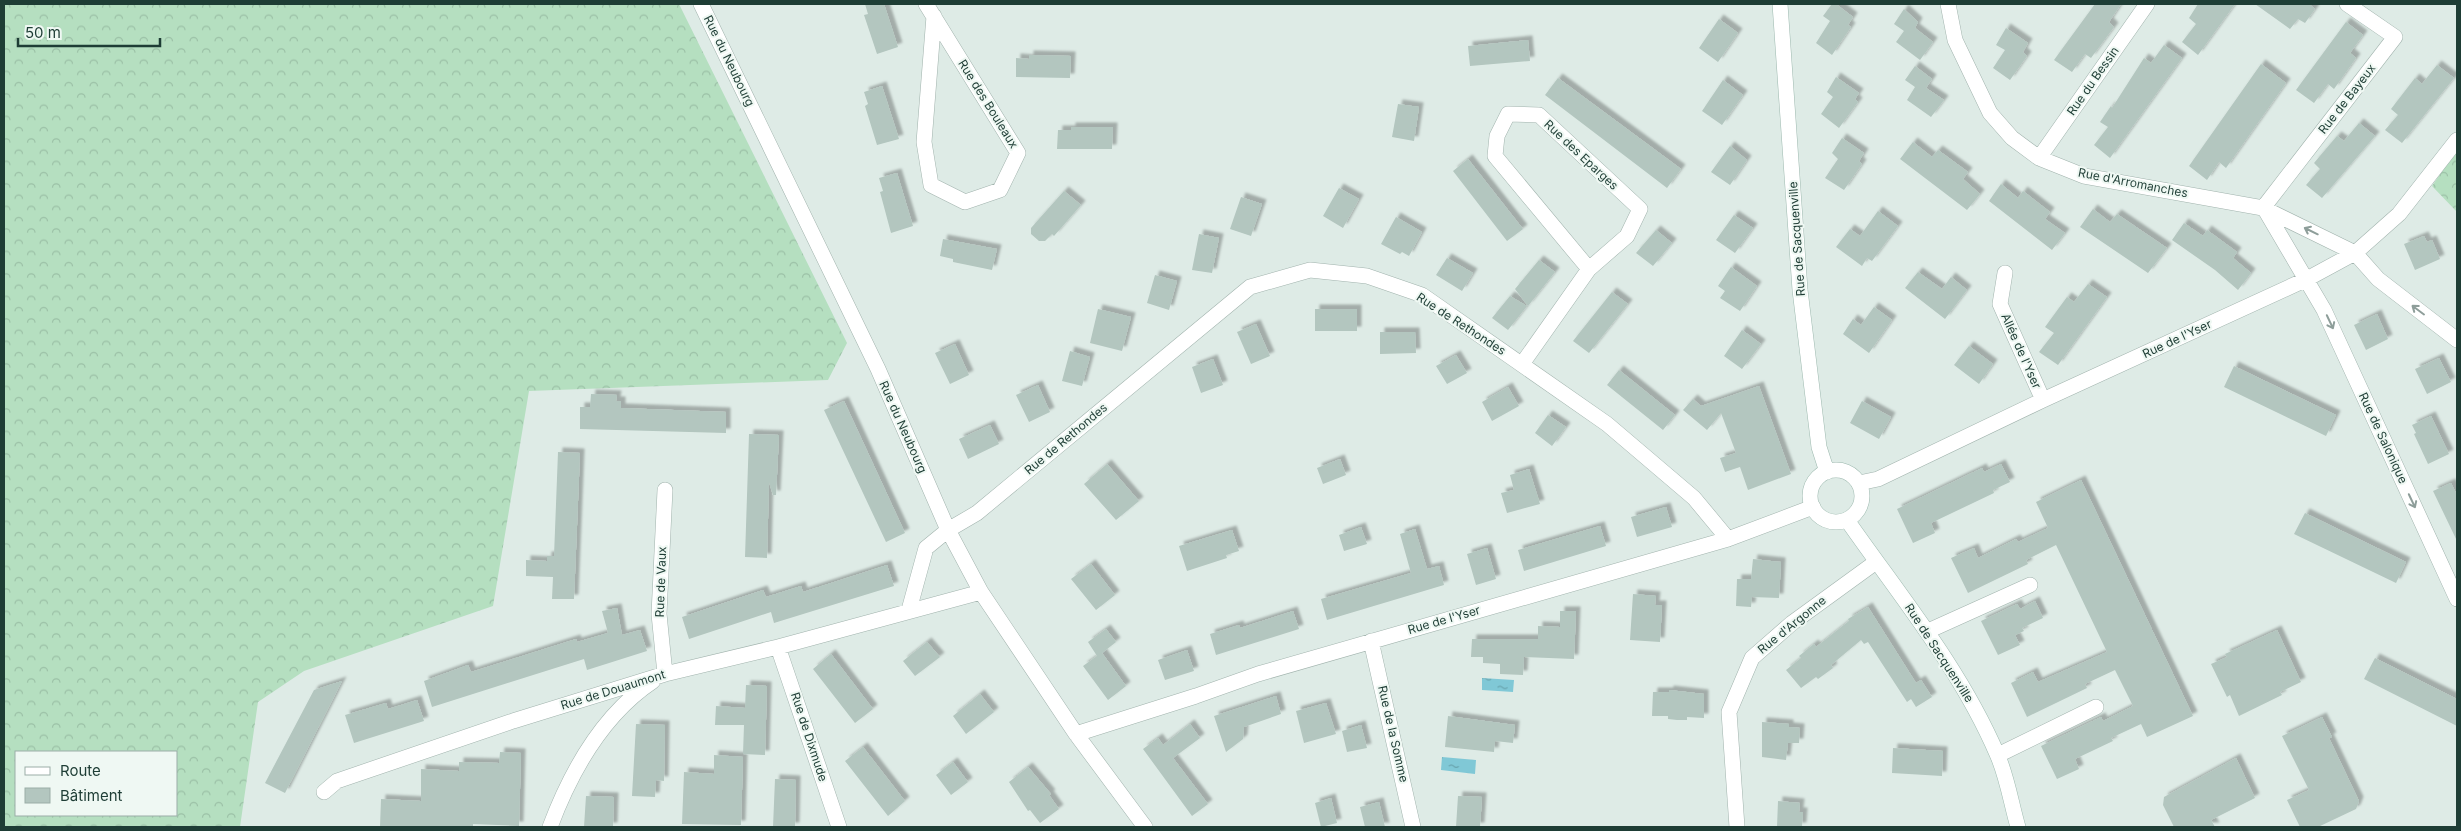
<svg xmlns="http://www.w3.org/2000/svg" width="2461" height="831" font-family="Inter,sans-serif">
<defs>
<pattern id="forest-crowns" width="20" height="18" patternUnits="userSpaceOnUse" patternTransform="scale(1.25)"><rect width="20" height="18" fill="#b5dfc0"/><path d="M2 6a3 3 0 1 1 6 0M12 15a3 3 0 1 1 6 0" fill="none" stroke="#9bc0a6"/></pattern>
<pattern id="water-ripples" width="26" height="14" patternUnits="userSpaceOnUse" patternTransform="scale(1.25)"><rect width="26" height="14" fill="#80c8d6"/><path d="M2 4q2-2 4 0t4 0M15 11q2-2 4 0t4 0" fill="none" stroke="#68a4ae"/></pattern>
<filter id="shadow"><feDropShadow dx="4.5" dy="-4.5" stdDeviation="1" flood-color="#0004"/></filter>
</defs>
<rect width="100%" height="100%" fill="#deebe6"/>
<path fill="url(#forest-crowns)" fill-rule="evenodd" d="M4,4H679L847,343L828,380L529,391L493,606L304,671L258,702L240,827H4ZM16,752H176V815H16Z
M2457,150V212L2432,186Z"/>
<path fill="url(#water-ripples)" d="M1482,678L1514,680L1513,692L1482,690Z
M1442,757L1476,760L1475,774L1441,770Z"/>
<path fill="#b3c6bf" filter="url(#shadow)" d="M865,4H884L898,47L877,54L864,15L868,14Z
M1832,4H1836L1853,17L1848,25L1851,27L1832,55L1816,43L1830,21L1823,16Z
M2095,4H2121L2109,22L2114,27L2091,58L2085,54L2072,72L2054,60Z
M2198,4H2235L2198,55L2182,42L2196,24L2189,18Z
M2255,4H2309L2315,9L2305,23L2298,19L2290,29Z
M1904,9L1918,22L1915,28L1933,42L1920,60L1896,42L1904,31L1894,24Z
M1719,19L1738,33L1718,62L1699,48Z
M2346,22L2363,35L2350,53L2356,58L2334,89L2328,84L2314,103L2296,90Z
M2006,28L2028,43L2023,52L2027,56L2010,80L1993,68L2005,50L1996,45Z
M1528,40L1530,61L1470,66L1468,46Z
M2164,45L2182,58L2110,158L2094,145L2108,127L2100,122L2111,106L2112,108L2144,58L2151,63Z
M1029,55L1071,56L1070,78L1016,77V58L1029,59Z
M2261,64L2286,83L2226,168L2219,162L2207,180L2189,166Z
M2437,65L2454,78L2402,143L2385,130L2398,115L2391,109L2415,78L2422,84Z
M1915,66L1932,79L1926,88L1944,100L1931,117L1907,100L1915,87L1905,80Z
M1836,77L1859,93L1855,99L1858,102L1839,128L1821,114L1833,97L1827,92Z
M1558,78L1681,169L1667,188L1545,95Z
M1723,80L1743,95L1722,125L1702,111Z
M882,86L899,139L877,145L865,106L868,104L864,92Z
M1398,104L1419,107L1414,141L1392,137Z
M2359,123L2375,136L2322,198L2306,185L2320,169L2314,163L2337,136L2344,141Z
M1071,127H1113L1112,149H1057L1058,130H1071Z
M1842,138L1864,153L1859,161L1862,164L1844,190L1825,178L1838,159L1832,153Z
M1913,142L1932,157L1938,150L1968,172L1963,179L1980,194L1967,210L1900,159Z
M1730,146L1747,160L1730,185L1711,172Z
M1468,159L1523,229L1507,241L1453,171Z
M897,173L913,226L891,233L880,192L883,191L879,178Z
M2001,184L2018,198L2023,191L2050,212L2045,219L2065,233L2052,250L1989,201Z
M1339,188L1359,199L1343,228L1323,216Z
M1064,191L1081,205L1054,236L1052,234L1045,241H1039L1031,234V228Z
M1241,197L1262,204L1251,236L1230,229Z
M2093,209L2110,222L2117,214L2167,248L2148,273L2080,227Z
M1878,211L1898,226L1872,261L1867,258L1862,266L1836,247L1850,229L1860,236Z
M1734,215L1753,228L1735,253L1716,240Z
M1396,217L1422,232L1409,256L1402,252L1400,254L1381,244Z
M2184,223L2203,236L2207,230L2237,252L2233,258L2251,273L2238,290L2215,270L2172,240Z
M1656,230L1672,243L1653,266L1636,253Z
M1199,234L1219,238L1212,273L1192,270Z
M2424,236L2427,242L2432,240L2440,259L2415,270L2404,244Z
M943,239L997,249L992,270L953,262V259L940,256Z
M1447,258L1473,273L1462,291L1436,275Z
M1539,260L1555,272L1528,306L1515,289Z
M1731,267L1757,286L1740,311L1720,298L1725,291L1718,286Z
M1918,272L1942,289L1951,277L1967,290L1945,319L1905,288Z
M1155,275L1177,281L1169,310L1147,303Z
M2088,284L2107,297L2058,365L2039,352L2054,333L2045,327L2067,297L2074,302Z
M1612,292L1628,304L1589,353L1573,341Z
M1510,296L1527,306L1508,330L1492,318Z
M1874,307L1892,320L1869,353L1843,334L1853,319L1861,325Z
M1098,309L1131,317L1122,351L1090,343Z
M1315,309H1357V331H1315Z
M2377,314L2388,339L2366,350L2354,325Z
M1256,324L1270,356L1251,364L1237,332Z
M1742,330L1761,344L1742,369L1724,356Z
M1380,332H1415L1416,353L1380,354Z
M955,344L969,375L950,384L935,353Z
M1969,346L1993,364L1979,384L1954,365Z
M1070,351L1090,357L1082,386L1062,381Z
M1456,355L1467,373L1447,384L1436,366Z
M2439,358L2451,382L2427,394L2415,369Z
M1213,359L1223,385L1201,393L1192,367Z
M2234,366L2336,415L2326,436L2224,387Z
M1619,370L1675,415L1663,430L1607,385Z
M1038,385L1050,412L1029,422L1016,395Z
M1759,386L1791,474L1748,490L1740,467L1725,472L1720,458L1736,453L1721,413L1707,430L1683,410L1693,399L1701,406Z
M1508,387L1519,406L1492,421L1482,402Z
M591,394L617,395L616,401H621V408L726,412V433L580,429V407H590Z
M844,401L905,533L886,542L824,410Z
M1862,401L1891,417L1879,439L1850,423Z
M1548,415L1566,427L1552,446L1535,433Z
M2431,416L2449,454L2428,464L2414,434L2416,433L2412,425Z
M990,425L999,444L968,459L959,439Z
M749,434L779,435L776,495H773L769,482L767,558L745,557Z
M558,452L580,453L574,599H552L553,577L526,576V560L547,561V556H554Z
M1340,459L1346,475L1323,484L1317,468Z
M1107,464L1139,501L1116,520L1084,484Z
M2001,464L2010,482L1993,490L1994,493L1931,523L1935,533L1913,543L1897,509L1982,468L1984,472Z
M1529,469L1540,504L1507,513L1501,493L1514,490L1510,475Z
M2081,480L2193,716L2147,737L2141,724L2111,738L2113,741L2075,759L2079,769L2057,779L2041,746L2101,717L2103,721L2133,706L2115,670L2085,684L2087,688L2027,717L2011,683L2033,672L2038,682L2107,652L2056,545L2026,560L2028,564L1968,593L1951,558L1974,548L1978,558L2016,539L2018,542L2048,528L2036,502Z
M2451,483L2457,495V541L2433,491Z
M1666,507L1672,527L1637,537L1631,517Z
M2305,513L2406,562L2396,583L2294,534Z
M1600,526L1606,546L1524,571L1518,550Z
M1361,527L1367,544L1344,551L1339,535Z
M1415,529L1427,569L1439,566L1444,585L1327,620L1321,599L1411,573L1400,534Z
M1232,530L1239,551L1226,555L1227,558L1187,571L1179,546Z
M1487,548L1496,579L1476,585L1467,554Z
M1753,559L1781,562L1779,598L1752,597L1751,607L1736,606L1737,579H1751Z
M1091,564L1115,595L1096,610L1071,579Z
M887,565L894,586L774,623L771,612L689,639L682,617L763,590L766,597L801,586L803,592Z
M1633,594L1656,596L1655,605H1662L1660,642L1630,640Z
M2035,601L2043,618L2022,628L2024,631L2015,635L2020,645L1998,655L1981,621L2017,604L2020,609Z
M1868,607L1916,683L1921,680L1932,697L1916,707L1911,699L1907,702L1868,642L1864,644L1861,640L1831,665L1833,668L1818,679L1816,677L1801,688L1786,670L1801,658L1799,656L1814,644L1816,647L1849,621L1848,619Z
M617,608L622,635L640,630L647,651L587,670L584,659L432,707L424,681L468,665L471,672L576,639L577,642L608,633L602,611Z
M1293,611L1299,629L1216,655L1210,634L1239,625L1240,628Z
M1560,611H1576L1574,659L1524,657L1523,675L1500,674V664L1483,663V657H1471L1472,639H1538V626L1560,627Z
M1106,629L1116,642L1102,653L1126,686L1108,700L1083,666L1097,656L1088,642Z
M2277,630L2301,682L2280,692L2282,695L2239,716L2230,695L2227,697L2211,664L2227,657L2225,654Z
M927,642L940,657L915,676L903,661Z
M1187,650L1194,671L1165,680L1158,660Z
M831,654L873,709L855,723L813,669Z
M2375,658L2457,699V726L2364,679Z
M342,681L285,793L265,783L314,690Z
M746,685L767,686L765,755L743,754L744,725H715L716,706L745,708Z
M1669,690L1704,694V718L1687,717V720H1677L1668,719V716H1652L1653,692H1669Z
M980,694L994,712L966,734L953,716Z
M1276,696L1281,714L1244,727L1243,739L1226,752L1214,716Z
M417,700L424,721L354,743L345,715L386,703L388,709Z
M1326,703L1336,734L1304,743L1296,711Z
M1448,716L1515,725L1513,743L1495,741L1494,752L1445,747Z
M2322,717L2332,737L2329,738L2359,801L2356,809L2318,827H2300L2287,800L2309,790L2282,736Z
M1762,722L1789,724V727L1800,728L1799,743H1788L1786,760L1762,757Z
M636,724L665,725L664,781L656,780L655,797L632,796Z
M1190,724L1200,738L1173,758L1208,804L1192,816L1143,749L1158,738L1163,745Z
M1361,725L1367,748L1347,752L1342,731Z
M863,747L905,801L888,816L845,761Z
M1893,748L1943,751L1942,776L1892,773Z
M500,752L521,753L519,826L473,824V827H380L381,799L421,801V769L459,771V762L499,763Z
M714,755L743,757L741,825L682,824L684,772L714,774Z
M2236,758L2255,798L2211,820L2215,827H2174L2163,805L2164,797Z
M953,762L968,782L951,795L936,775Z
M1028,767L1051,794L1049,795L1059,809L1040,823L1030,810L1028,811L1009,782Z
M775,779L796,780L795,827H773Z
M586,796L614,797L613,827H584Z
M1458,796L1482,797L1480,827H1456Z
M1331,798L1337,823L1321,827L1315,803Z
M1778,801L1800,803L1799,812H1803L1802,827H1777Z
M1379,802L1385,827H1365L1360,807Z"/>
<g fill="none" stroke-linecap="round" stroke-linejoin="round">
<g stroke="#a1b3ad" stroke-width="16">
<path id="street" d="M701,4L878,369L948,530L981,592L1076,734L1145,827
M926,4L1018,153L1000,190L965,202L931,185L924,142L934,16
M1948,4L1955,40L1990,113L2012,138L2039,158L2084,176L2263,208L2355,253L2378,279L2457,340
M2039,158L2147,4
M2263,208L2395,37L2347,4
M2264,208L2324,310L2457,599
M2005,273L2000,304L2043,400
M1522,364L1589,269L1495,156L1497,136L1508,114L1539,115L1640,209L1627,236L1589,269
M1859,483L1878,479L2043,400L2307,279L2355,253L2399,214L2457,140
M909,610L926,548L948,530L977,513L1250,287L1310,270L1367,276L1422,295L1607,424L1694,498L1728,539
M1928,631L2030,585
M1371,641L1413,827
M778,647L839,827
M665,674L659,614L665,490
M1076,734L1196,696L1258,674L1728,539L1813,507
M1998,755L2096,707
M324,792L337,781L513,721L665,674L778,647L981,592
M550,827C571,771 602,715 653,681
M1737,827L1729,712L1752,658L1792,623L1876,562"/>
</g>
<g stroke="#9cb8ae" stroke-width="16">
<path id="secondary" d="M1780,4L1800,290L1819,447L1827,472
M1810 496a26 26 0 1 1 52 0a26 26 0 1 1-52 0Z
M1847,520C1900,596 1960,668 1997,754C2007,776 2011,803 2018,827"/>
</g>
<use href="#street" stroke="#fff" stroke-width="15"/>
<use href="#secondary" stroke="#fff" stroke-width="15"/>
</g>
<defs><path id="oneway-shaft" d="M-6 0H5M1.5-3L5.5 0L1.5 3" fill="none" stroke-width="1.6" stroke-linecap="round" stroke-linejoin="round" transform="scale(1.25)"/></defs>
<g stroke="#8e9e9a">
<use href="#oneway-shaft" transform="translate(2311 231) rotate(-154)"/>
<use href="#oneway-shaft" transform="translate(2418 310) rotate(-143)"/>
<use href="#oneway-shaft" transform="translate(2330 322) rotate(65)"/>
<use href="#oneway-shaft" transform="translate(2412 501) rotate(65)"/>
</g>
<g text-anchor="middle" stroke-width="4" stroke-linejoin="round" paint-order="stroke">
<g font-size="12" fill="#1e3d35" stroke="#eff8f3">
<text transform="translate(729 61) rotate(64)" y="4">Rue du Neubourg</text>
<text transform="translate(2093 81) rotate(-55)" y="4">Rue du Bessin</text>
<text transform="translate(2347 99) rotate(-52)" y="4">Rue de Bayeux</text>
<text transform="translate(988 104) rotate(58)" y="4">Rue des Bouleaux</text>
<text transform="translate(1581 155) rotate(43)" y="4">Rue des Eparges</text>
<text transform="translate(2133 183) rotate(11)" y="4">Rue d'Arromanches</text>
<text transform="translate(1797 239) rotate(-94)" y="4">Rue de Sacquenville</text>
<text transform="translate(1461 324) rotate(33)" y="4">Rue de Rethondes</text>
<text transform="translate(2177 339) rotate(-25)" y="4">Rue de l'Yser</text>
<text transform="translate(2021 351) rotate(66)" y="4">Allée de l'Yser</text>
<text transform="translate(903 427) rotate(66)" y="4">Rue du Neubourg</text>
<text transform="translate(2383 438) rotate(65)" y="4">Rue de Salonique</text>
<text transform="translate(1066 439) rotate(-40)" y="4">Rue de Rethondes</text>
<text transform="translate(661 582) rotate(-88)" y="4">Rue de Vaux</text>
<text transform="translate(1444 620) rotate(-16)" y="4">Rue de l'Yser</text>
<text transform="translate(1792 625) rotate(-39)" y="4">Rue d'Argonne</text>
<text transform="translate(1939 653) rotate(57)" y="4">Rue de Sacquenville</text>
<text transform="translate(613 690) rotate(-17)" y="4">Rue de Douaumont</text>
<text transform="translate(1393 734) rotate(77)" y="4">Rue de la Somme</text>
<text transform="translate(809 737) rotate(72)" y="4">Rue de Dixmude</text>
</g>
</g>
<rect width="2461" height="831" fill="none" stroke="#1e3d35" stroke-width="10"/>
<rect x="15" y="751" width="162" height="65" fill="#eff8f3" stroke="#9bada7"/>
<rect x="25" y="767" width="25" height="8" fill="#ffffff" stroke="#9bada7"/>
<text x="60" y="776" font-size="15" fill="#1e3d35">Route</text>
<rect x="25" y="788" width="25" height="15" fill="#b3c6bf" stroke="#9bada7"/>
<text x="60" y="801" font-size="15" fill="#1e3d35">Bâtiment</text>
<path d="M18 38v8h142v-8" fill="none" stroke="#1e3d35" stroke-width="2.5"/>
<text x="25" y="38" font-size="15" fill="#1e3d35" stroke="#eff8f3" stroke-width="4" paint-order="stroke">50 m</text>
</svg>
